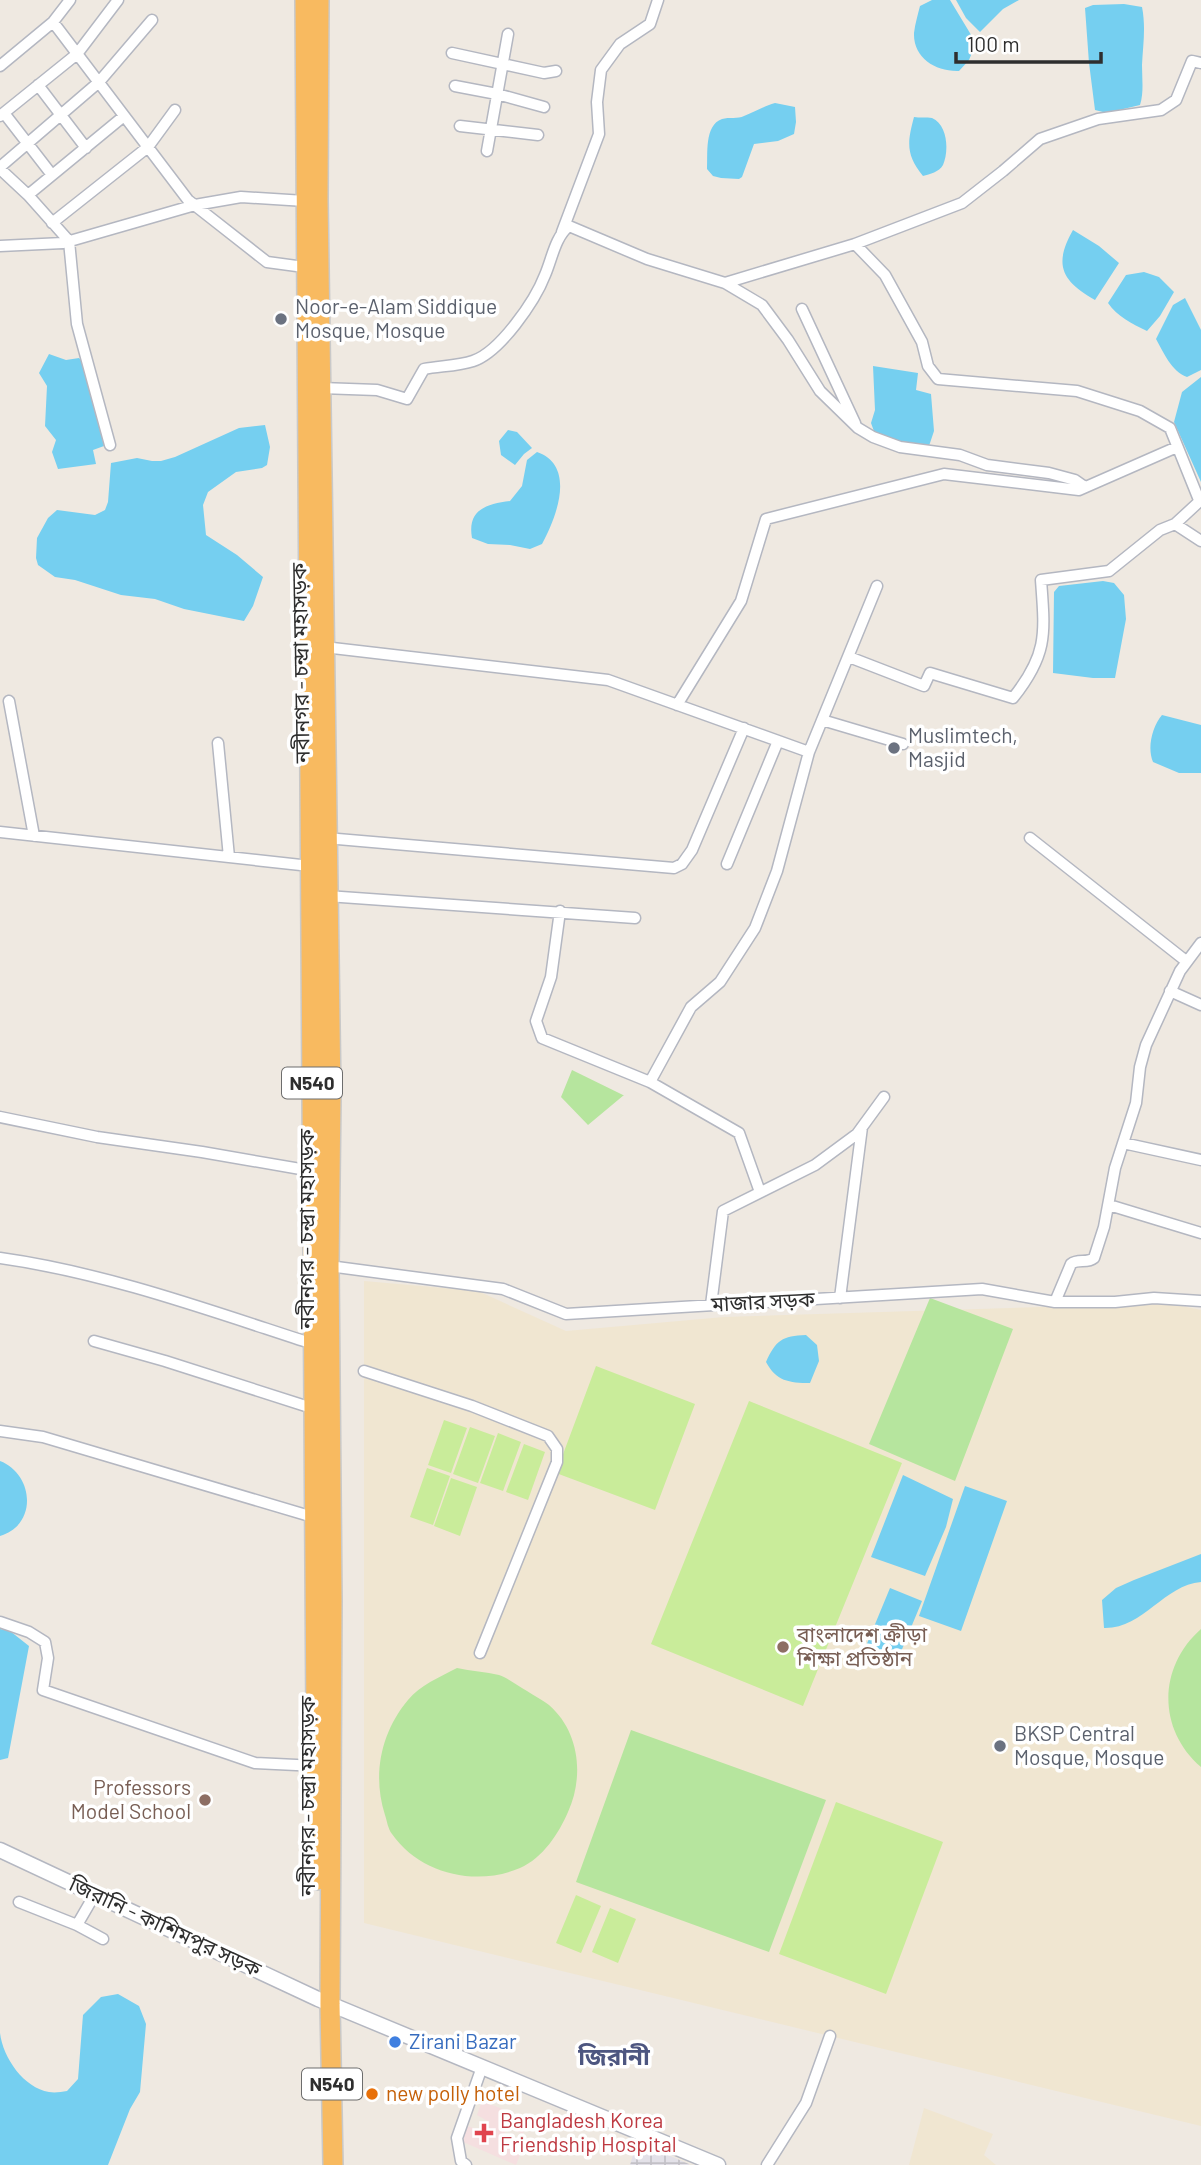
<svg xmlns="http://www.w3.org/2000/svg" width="1201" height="2165" font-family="Barlow,'Noto Sans Bengali',sans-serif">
<defs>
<pattern id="industrial-grid" width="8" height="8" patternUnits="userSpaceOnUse" patternTransform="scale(1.75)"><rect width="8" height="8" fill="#e3e1e8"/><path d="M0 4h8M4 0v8" fill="none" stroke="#c3c1c7"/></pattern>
</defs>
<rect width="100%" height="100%" fill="#efe9e1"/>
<path fill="url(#industrial-grid)" d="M637,2142L689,2164V2165H630Z"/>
<path fill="#f0e6d1" d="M364,1281L478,1291L566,1331L724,1317L1166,1303L1201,1310V2126L364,1923Z
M924,2108L993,2134L984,2155L996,2165H909Z"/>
<path fill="#f5dfe0" d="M482,2101L528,2119L523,2134L507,2127L504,2134L524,2145L516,2165L461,2141L467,2126L486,2132L489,2122L477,2115Z"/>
<path fill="#b6e59e" d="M572,1070L623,1095H624L588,1125L561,1097Z
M930,1298L1013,1329L955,1481L869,1444Z
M1201,1629V1767C1157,1729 1158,1667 1201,1629Z
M457,1668C471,1671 486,1672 499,1675C508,1678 518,1686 527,1691C534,1696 543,1700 549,1705C580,1732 584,1777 568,1812C559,1833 543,1858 520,1868C476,1887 420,1874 392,1834C388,1829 387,1821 385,1815C372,1775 381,1732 408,1700C420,1685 440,1677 457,1668Z
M631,1730L826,1800L769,1952L576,1882Z"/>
<path fill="#c9ec9a" d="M596,1366L695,1404L655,1510L556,1473Z
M749,1401L902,1463L803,1706L651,1644Z
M444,1420L467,1428L451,1473L428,1465Z
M470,1427L495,1436L478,1483L453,1474Z
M498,1433L521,1442L503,1491L480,1483Z
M524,1444L545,1452L528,1500L506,1492Z
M427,1468L450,1476L433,1525L410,1517Z
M451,1478L477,1487L460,1536L434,1526Z
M836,1802L943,1842L886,1994L779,1954Z
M576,1895L601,1906L581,1953L556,1943Z
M610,1908L636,1919L618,1963L592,1952Z"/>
<path fill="#75cff0" d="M932,0H950L976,43L969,60L959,71C936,72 913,58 914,33C915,24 918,14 920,6Z
M956,0H1019L1003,9L980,32L966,18Z
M1124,4L1142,7C1146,27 1143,45 1142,65C1142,79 1144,92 1140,105L1107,113L1095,110L1089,63L1085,8L1093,5Z
M775,103L795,107L796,122L794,134L778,141L754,144L742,177L739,179L721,178L713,176L707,169C708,155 704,125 722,119C729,117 738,119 744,116C755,112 764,106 775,103Z
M914,117C919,118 927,117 932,118C948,125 949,151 943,165C939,172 930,174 923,176C906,155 907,143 914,117Z
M1073,230L1099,246L1119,263L1095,300C1062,281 1053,265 1073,230Z
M1144,272L1159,277L1174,292L1160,316L1147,331C1132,324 1117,316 1108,303L1126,275Z
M1185,298L1201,330V370L1187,377C1171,371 1164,353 1156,339L1173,305Z
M49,354L66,360L79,358L87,367L104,446L93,450L96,464L58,469L52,452L56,440L45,426L47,386L39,373Z
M873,366L918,373L916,390L931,394L934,431L929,446C911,446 890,443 875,434L871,423L875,410Z
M1201,377V482L1174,422L1182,392Z
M265,425L270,447L267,465L262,468L236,472L208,492L203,505L206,535L237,555L263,577L253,606L244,621L184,609L155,599L121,595L75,580L55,577L38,565L36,558L37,538L48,518L57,510L95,515L105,510L108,502L111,463L137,458L152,461H161L175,457L239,428Z
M508,430L517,432L532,448L524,454L515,465L501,455L499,441Z
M537,452C577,466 556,518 542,544L530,549L510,545L488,544L472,538C467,510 486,504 510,501L522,486L527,460Z
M1103,581L1114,583L1124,595L1126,619L1115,678H1093L1053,673L1054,592L1059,586Z
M1162,715L1201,725V773H1179L1153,762C1147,748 1152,727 1162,715Z
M806,1335L817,1345L819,1361L810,1383C789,1383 776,1381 766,1362C776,1340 782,1336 806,1335Z
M0,1461C34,1474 38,1525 0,1536Z
M903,1475L953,1499L946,1527L925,1576L871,1557Z
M965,1486L1007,1501L961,1631L919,1616Z
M1201,1554V1582C1164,1585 1143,1629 1104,1628L1102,1600L1116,1588L1134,1580Z
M890,1588L922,1601L898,1659L866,1646Z
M0,1629L10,1631L29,1646L8,1758L0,1760Z
M118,1994L139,2006L146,2024L140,2092L130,2109L108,2165H0V2033C3,2058 24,2088 49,2092C55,2093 61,2092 67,2091L78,2079L83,2015L101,1997Z"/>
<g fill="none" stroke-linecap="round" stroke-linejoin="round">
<g stroke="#b4b7c1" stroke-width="13">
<path id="minor" d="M53,22L188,200L267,262L304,267
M452,53L544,73L556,71
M0,66L53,22L70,0
M38,85L86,148
M455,86L497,94L544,107
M4,113L52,175
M0,116L77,54L118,0
M460,126L538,135
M487,151L508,34
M0,167L99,82L152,20
M0,169L28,195L69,241L77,324L110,445
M28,195L124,116
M52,223L148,147L175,110
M562,232L599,134L597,102L601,70L620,44L650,24L658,0
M855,244L962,203L1003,171L1040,139L1098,119L1161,110L1176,100L1192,61L1201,63
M0,246L63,243L195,205L241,197L305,201
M725,283L855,244L885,275L922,342L928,366L938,379L1077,391L1140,411L1170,428L1199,500
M802,309L855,423
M321,388L377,390L407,399L424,369C439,366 458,366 473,361C500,352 535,301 545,275C552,259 555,237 569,226L647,259L725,283L762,305L788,340L820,391L858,428L873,437L900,447L960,455L987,465L1049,473L1075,480L1085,487
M1175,524L1201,541
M324,647L608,680L809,752
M849,657L924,686L930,673L1013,698C1048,654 1045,634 1041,580L1109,571L1160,530L1175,524L1201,500
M9,701L34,836
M677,705L741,601L766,519L944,474L1079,490L1177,447
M822,720L903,744
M218,743L229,857
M0,832L310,866
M326,838L674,868L682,864L692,850L744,728
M1030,838L1186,961
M727,864L778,741
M327,896L635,918
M560,911L551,977L536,1021L542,1038L650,1082L739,1133L760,1192
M1170,991L1201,1005
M650,1082L691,1007L720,982L755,928L777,871L809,752L877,586
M0,1117L97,1137L202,1152L312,1171
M1123,1143L1201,1160
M1109,1205L1201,1233
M0,1258C107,1273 211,1311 313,1344
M329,1266L503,1289L566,1314L982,1289L1055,1302H1115L1154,1298L1201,1301
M840,1298L862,1127
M1055,1302L1071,1264C1078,1258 1087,1264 1094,1258L1104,1227L1115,1168L1136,1103L1140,1067L1146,1045L1180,971L1201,943
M711,1305L723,1211L815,1165L857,1134L884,1097
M94,1341L165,1361L315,1409
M364,1371L472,1406L548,1436L557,1449V1462L480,1653
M0,1431L43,1437L313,1517
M0,1622L29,1632L45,1642L48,1658L43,1690L255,1763L317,1766
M19,1902L77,1925L95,1894
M77,1925L103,1939
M466,2165L461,2161L457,2138L482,2067
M767,2165L806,2103L830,2036"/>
</g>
<g stroke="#b4b7c1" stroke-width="17">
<path id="tertiary" d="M0,1850L318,1999L718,2165"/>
</g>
<g stroke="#c9c9c9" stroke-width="22">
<path id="trunk" d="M305,0C305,627 314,1254 317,1880
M319,0L318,199L331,1094L329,1266L332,1600L330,2004L333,2165"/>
</g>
<use href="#minor" stroke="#fff" stroke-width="10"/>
<use href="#tertiary" stroke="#fff" stroke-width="14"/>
<use href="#trunk" stroke="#f8ba60" stroke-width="19"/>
</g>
<g fill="#6b7280" stroke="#fff" stroke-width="2.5">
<circle cx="281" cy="319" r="7"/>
<circle cx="894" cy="748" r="7"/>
<circle cx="1000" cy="1746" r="7"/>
</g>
<g fill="#8d6e63" stroke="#fff" stroke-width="2.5">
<circle cx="783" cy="1647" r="7"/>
<circle cx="205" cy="1800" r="7"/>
</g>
<circle fill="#3f7fe0" stroke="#fff" stroke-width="2.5" cx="395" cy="2042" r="7"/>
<circle fill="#e8710a" stroke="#fff" stroke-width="2.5" cx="372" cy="2094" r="7"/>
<path fill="#e0444e" stroke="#fff" stroke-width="2.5" d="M480.5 2122.5h7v7h7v7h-7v7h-7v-7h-7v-7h7z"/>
<g text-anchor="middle" stroke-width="7" stroke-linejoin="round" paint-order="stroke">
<g fill="#fff" stroke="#6d6d6d" stroke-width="2">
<rect x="282" y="1067.5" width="60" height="31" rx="5"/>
<rect x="302" y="2068.5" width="60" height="31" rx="5"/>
</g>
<g font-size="19" font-weight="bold" fill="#2e2e2e">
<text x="312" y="1090">N540</text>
<text x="332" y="2091">N540</text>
</g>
<g font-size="21" fill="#5b616d" stroke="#fff" text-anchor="start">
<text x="295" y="314">Noor-e-Alam Siddique<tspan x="295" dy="24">Mosque, Mosque</tspan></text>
<text x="908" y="743">Muslimtech,<tspan x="908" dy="24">Masjid</tspan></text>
<text x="1014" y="1741">BKSP Central<tspan x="1014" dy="24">Mosque, Mosque</tspan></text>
</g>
<g font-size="21" fill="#2e2e2e" stroke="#fff">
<text transform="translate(301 663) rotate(-91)" y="7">নবীনগর - চন্দ্রা মহাসড়ক</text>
<text transform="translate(307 1229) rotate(-90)" y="7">নবীনগর - চন্দ্রা মহাসড়ক</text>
<text transform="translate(763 1302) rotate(-3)" y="7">মাজার সড়ক</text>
<text transform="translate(308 1796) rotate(-90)" y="7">নবীনগর - চন্দ্রা মহাসড়ক</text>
<text transform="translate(165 1927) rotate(25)" y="7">জিরানি - কাশিমপুর সড়ক</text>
</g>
<g font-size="21" fill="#785e54" stroke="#fff" text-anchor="start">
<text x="797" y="1642">বাংলাদেশ ক্রীড়া<tspan x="797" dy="24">শিক্ষা প্রতিষ্ঠান</tspan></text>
<text x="191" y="1795" text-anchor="end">Professors<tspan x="191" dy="24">Model School</tspan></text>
</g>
<g font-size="21" fill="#366cbe" stroke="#fff" text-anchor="start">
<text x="409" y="2049">Zirani Bazar</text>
</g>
<g font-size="21" fill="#c56008" stroke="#fff" text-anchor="start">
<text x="386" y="2101">new polly hotel</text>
</g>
<g font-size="21" fill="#be3a42" stroke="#fff" text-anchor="start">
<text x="500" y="2128">Bangladesh Korea<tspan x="500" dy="24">Friendship Hospital</tspan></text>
</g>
<g font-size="24" font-weight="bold" fill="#4d5680" stroke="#fff">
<text x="614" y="2065">জিরানী</text>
</g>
</g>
<path d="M956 52v10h145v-10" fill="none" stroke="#2e2e2e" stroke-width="3.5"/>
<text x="967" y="52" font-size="21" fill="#2e2e2e" stroke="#ffffff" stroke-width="5" paint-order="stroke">100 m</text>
</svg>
